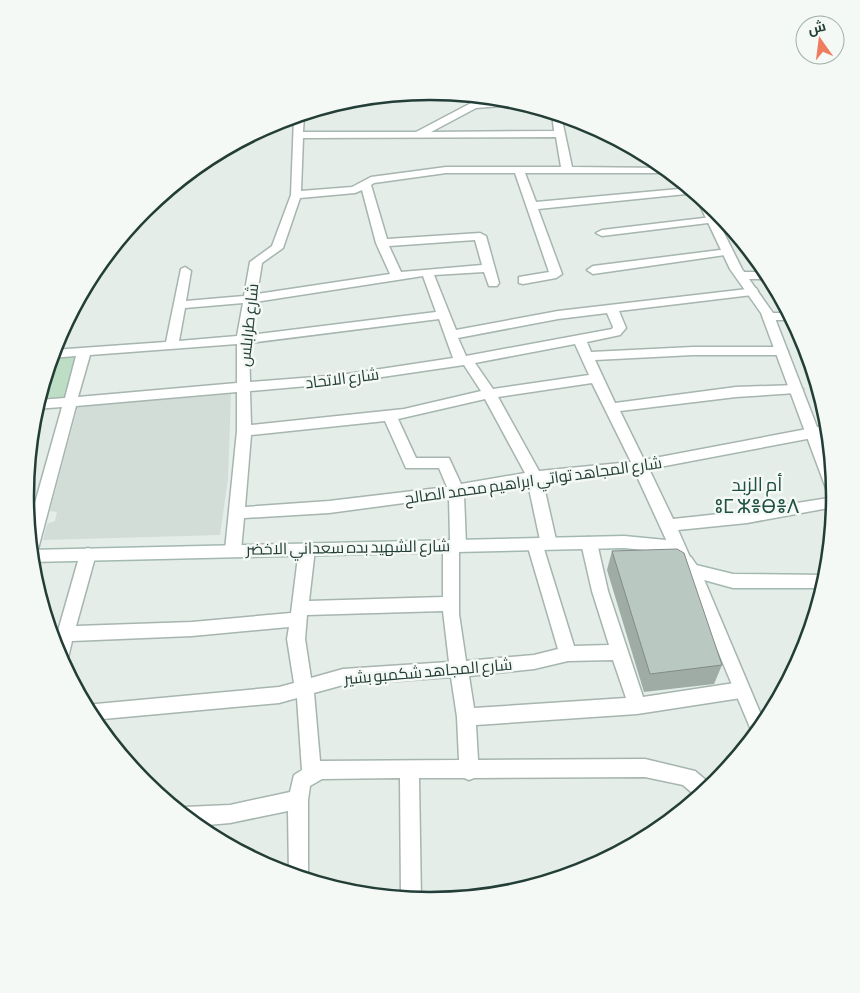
<svg xmlns="http://www.w3.org/2000/svg" width="860" height="993" font-family="'Asap Condensed',Cairo,'Noto Sans Tifinagh',sans-serif">
<rect width="100%" height="100%" fill="#e4ede8"/>
<path fill="#d2ddd7" d="M231,394L228,479L220,535L43,540L47,524L55,521L57,512L50,511L78,406Z"/>
<path fill="#bdddc5" d="M77,356L68,397L39,398L51,358Z"/>
<g fill="none" stroke-linecap="round" stroke-linejoin="round">
<g stroke="#a6b5af" stroke-width="3">
<path id="minor" d="M472,96L481,97L482,102L513,101L526,104L476,108L431,132L554,131L552,112L561,115L572,167L665,168L671,173H525L536,202L690,188L696,193L538,209L562,274L556,278L523,284L519,283V277L549,272L515,173H446L374,183L371,185L387,239L480,233L486,236L499,283L497,286H489L484,272L434,275L456,330L558,311L756,288L758,291L752,295L619,311L626,328L620,335L587,342L591,352L693,347H782L788,351L782,355H693L595,360L615,403L736,387L796,385L803,389L796,393L736,397L620,411L644,460L828,425V435L649,469L673,519L747,511L835,497L834,507L747,523L678,530L690,557L688,561L682,563L676,561L674,557L635,472L543,482L557,544L555,548L544,549L574,646L609,645L592,591L581,543L583,539L589,537L595,539L597,543L608,591L643,697L741,682L747,684L750,690L747,696L741,698L637,714L476,725L478,760L645,759L695,771L713,786L698,798L683,785L645,777L474,778L469,780L464,778H419L421,901L401,899L400,778L322,779L310,786L308,800V881L289,875L288,811L230,823L196,826L178,811L185,807L230,805L290,792L294,775L302,770L297,698L279,703L92,720L85,705L279,687L294,683L287,639L289,627L192,636L72,641L68,658L63,664L54,645L80,554L82,550L88,548L94,550L96,554L76,626L192,622L291,613L299,549L301,545L307,543L313,545L315,549L309,601L443,597V546L445,542L450,540L449,497L329,513L244,518L241,550L239,554L233,556L227,554L225,550L237,431V392L76,406L38,549L36,553L31,555L28,528L62,407L35,409L38,400L65,398L76,356L51,358L53,350L166,342L181,269L185,267L191,271L186,301L244,296L250,262L272,246L291,195L294,117L304,115L303,132H416L473,102ZM556,137L561,167H446L371,177L352,187L301,191L303,138ZM362,190L376,243L390,274L257,294L262,263L283,248L300,198L355,193ZM475,240L482,265L401,272L389,246ZM423,276L436,312L250,335L255,302ZM243,303L237,336L179,341L185,308ZM607,313L613,327L612,329L466,356L458,338L558,319ZM439,319L453,358L341,375L250,382L249,343ZM237,344V383L78,397L90,355ZM575,344L589,375L493,389L475,363ZM464,365L481,391L404,409L251,425L250,391L341,383ZM592,383L631,462L539,471L498,397ZM485,399L525,473L461,484L449,458H416L398,419ZM385,421L406,468H439L447,487L329,501L245,507L251,435ZM528,484L540,540H529L527,544L558,649L534,655L466,661L459,614V551L464,549L466,545L464,495ZM443,611L449,662L343,669L311,678L305,639L307,615ZM613,660L626,698L474,708L469,676L534,669L568,661ZM451,677L457,717L459,760L320,761L314,693L343,685Z
M712,217L718,220L716,222L602,236L596,233L602,230Z
M728,249L732,250V254L593,274L587,270L593,266Z
M742,272H767L771,279H738L736,276Z
M769,313H789L793,320H765L763,317Z"/>
</g>
<g stroke="#a6b5af" stroke-width="3">
<path id="tertiary" d="M697,195L710,205L742,269L773,313L832,466L835,496L829,495L827,491L761,313L730,269L696,197Z
M685,555L691,557L700,570L765,724L754,737L685,573L677,561L679,557Z"/>
</g>
<g stroke="#a2b8b0" stroke-width="3">
<path id="secondary" d="M624,536L666,540L672,542L674,546L672,550L666,552L624,548L31,562L30,550Z
M692,564L733,574L827,575L824,588H733L686,575L684,570L686,565Z"/>
</g>
<use href="#minor" fill="#fff" fill-rule="evenodd"/>
<use href="#tertiary" fill="#fff" fill-rule="evenodd"/>
<use href="#secondary" fill="#fff" fill-rule="evenodd"/>
</g>
<path fill="#9faca6" d="M612,551L722,665L714,684L644,692L607,570Z"/>
<path fill="#b9c8c1" stroke="#828c87" d="M677,549L684,553L722,665L650,674L612,551Z"/>
<g text-anchor="middle" stroke-width="5" stroke-linejoin="round" paint-order="stroke">
<g font-size="16" fill="#233e36" stroke="#f4f9f6">
<text transform="translate(248 325) rotate(-84)" y="6">شارع طرابلس</text>
<text transform="translate(342 378) rotate(-7)" y="6">شارع الاتحاد</text>
<text transform="translate(533 480) rotate(-8)" y="6">شارع المجاهد تواتي ابراهيم محمد الصالح</text>
<text transform="translate(348 547) rotate(-1)" y="6">شارع الشهيد بده سعداني الاخضر</text>
<text transform="translate(428 671) rotate(-5)" y="6">شارع المجاهد شكمبو بشير</text>
</g>
<g font-size="19" fill="#205042" stroke="#f4f9f6">
<text x="757" y="491">أم الزبد<tspan x="757" dy="22">ⵓⵎ ⵣⴻⴱⴻⴷ</tspan></text>
</g>
</g>
<path d="M0 0H860V993H0ZM34 496a396 396 0 1 1 792 0a396 396 0 1 1-792 0Z" fill="#f4f9f6" fill-rule="evenodd"/>
<path fill="none" stroke="#233e36" stroke-width="2.5" d="M34 496a396 396 0 1 1 792 0a396 396 0 1 1-792 0Z"/>
<g transform="translate(820 40) rotate(346)"><circle r="24" fill="#f4f9f6" stroke="#a0aea9"/>
<path d="M0-4L9 19L0 12L-9 19Z" fill="#ee7d60"/>
<text y="-8" font-size="14" font-weight="bold" text-anchor="middle" fill="#233e36">ش</text>
</g>
</svg>
